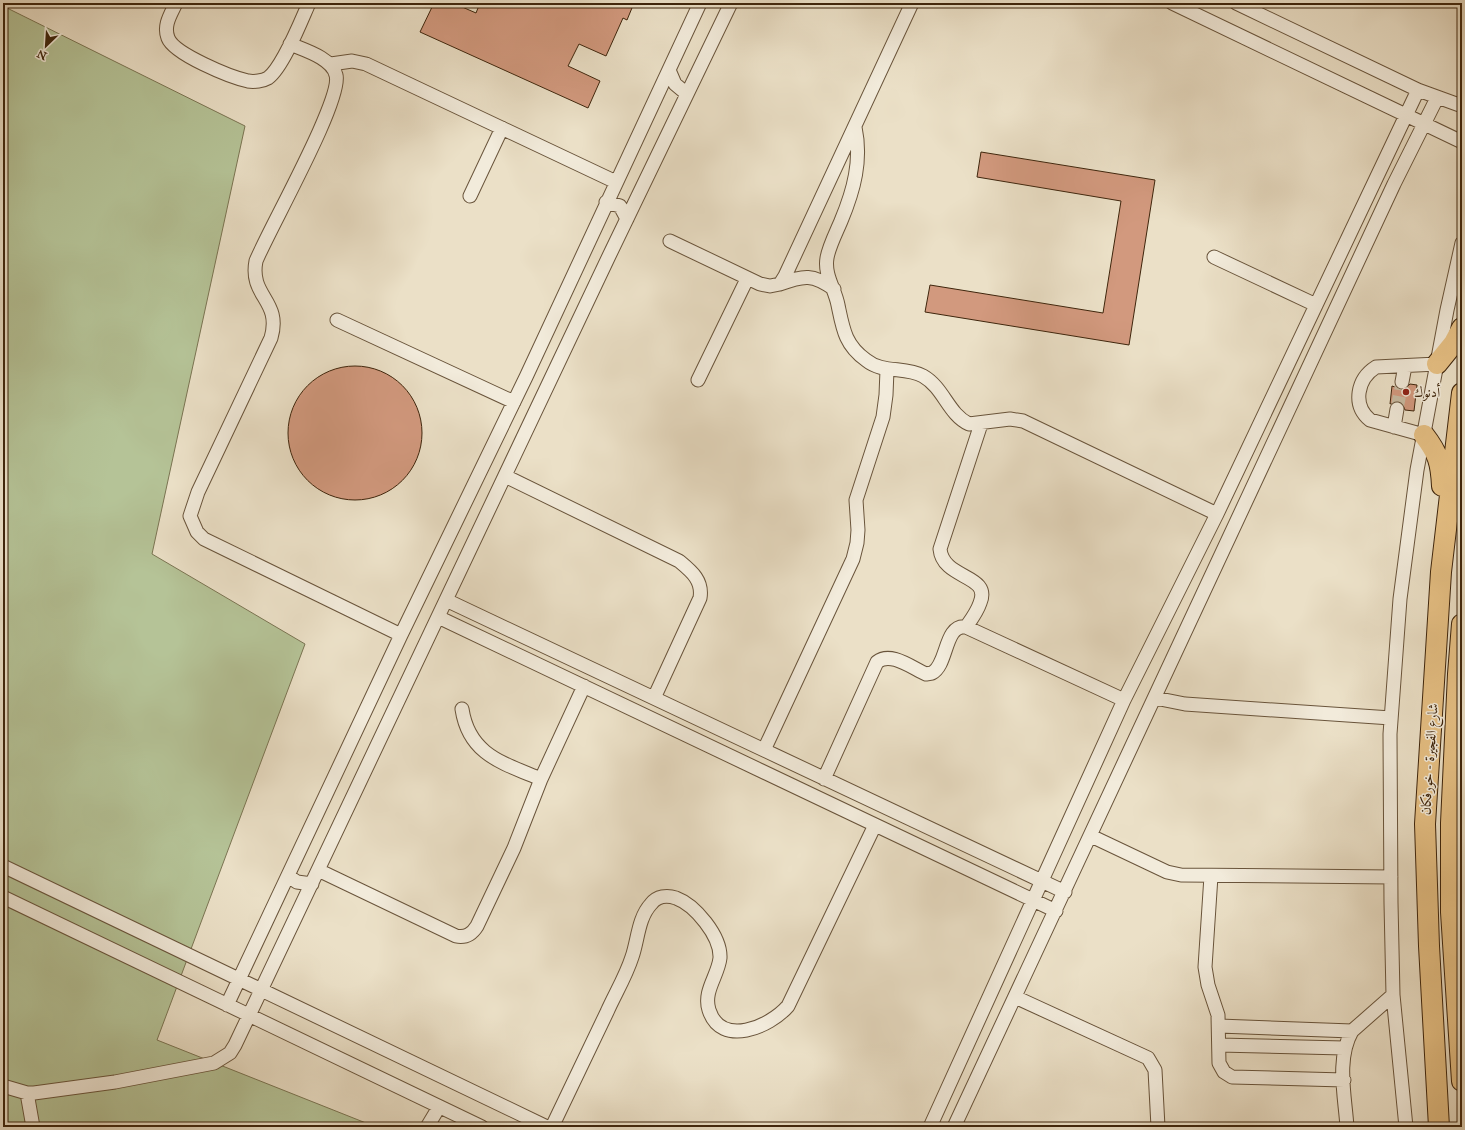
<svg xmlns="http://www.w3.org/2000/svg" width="1465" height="1130" font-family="'IM FELL Great Primer',Amiri,serif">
<rect width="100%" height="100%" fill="#ebe0c7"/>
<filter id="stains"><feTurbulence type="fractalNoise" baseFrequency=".005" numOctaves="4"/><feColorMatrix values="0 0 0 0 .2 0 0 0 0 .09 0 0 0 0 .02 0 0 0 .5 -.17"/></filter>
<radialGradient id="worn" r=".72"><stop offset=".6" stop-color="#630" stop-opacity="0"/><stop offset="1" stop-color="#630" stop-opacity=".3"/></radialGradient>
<path fill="#b5c397" stroke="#7a7452" d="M3,6L245,126L152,554L305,644L157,1040L376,1127H3Z"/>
<path fill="#d2997e" stroke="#3e250c" d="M434,3H453L476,13L480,3H634L627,20L623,18L606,56L579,44L568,66L600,81L588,108L420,32Z
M981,152L1155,180L1129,345L925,312L930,285L1103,313L1121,201L977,177Z
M288 433a67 67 0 1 1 134 0a67 67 0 1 1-134 0Z
M1410,384L1417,385L1414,411L1405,410L1402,403L1399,401L1390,404L1392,386L1404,390Z"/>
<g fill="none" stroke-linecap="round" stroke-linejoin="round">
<path stroke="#c8bba2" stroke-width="13" stroke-dasharray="13 6" stroke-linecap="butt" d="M1397,409L1402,382"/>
<g stroke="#69543b" stroke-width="15">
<path id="minor" d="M176,3C171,14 163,25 168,38C174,54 230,77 248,81C254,82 263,81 268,78C283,67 301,21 309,3
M1172,3L1462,142
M1236,3L1418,90L1462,106
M290,44C304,50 332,58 336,75C343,99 269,229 256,261C249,297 282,300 271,338L198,492L190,516L197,532L204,539L401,635
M331,64L352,61L366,64L616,182
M669,70L675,84L687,94
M855,127C862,160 854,190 841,221C836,233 829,246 827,258C824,275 835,289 838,305C843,329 845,345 866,360C883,374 905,366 923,376C944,388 948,414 969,424L1010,419L1023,421L1217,514
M470,196L502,128
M606,202L620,206L627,219
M670,241L760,284L770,286L780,284L785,276L912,3
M1214,257L1316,305
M780,284C804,275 813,274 834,289
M337,320L514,402
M698,380L747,279
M1402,382L1405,366
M1394,427L1397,409
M1424,435L1370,420C1352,405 1357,379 1376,367L1437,364
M505,476L679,561C691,571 703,580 700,598L654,698
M446,600L1065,892
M438,617L1056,911
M966,627C971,620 977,612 980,603C992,574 943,580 940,549L981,424
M1155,698L1185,704L1391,718
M462,709C469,755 503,763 541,779
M764,750L853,559L857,543L858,530L856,500L883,417L886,395L887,370
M824,779L877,662C891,651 912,668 926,674L932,673C948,665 944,624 966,627L1124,700
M1091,836L1167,872L1181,875L1391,877
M3,866L547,1127
M318,870L456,936C466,938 472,934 477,926L514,848L541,779L584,686
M288,876L297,882L312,884
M1211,876L1205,967L1208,985L1218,1015L1219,1063L1224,1072L1232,1077L1344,1080
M3,897L482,1127
M1015,997L1148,1058L1155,1070L1158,1127
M227,1005L401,635L526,377L700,3
M1219,1026L1352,1031
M1219,1045L1344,1048
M3,1086L27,1093H34L115,1082L214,1063L230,1053L235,1045L609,256L731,3
M27,1093L33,1127
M427,1127L439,1107
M552,1127C570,1089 589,1050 607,1012C615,994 626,976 632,957C638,940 638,918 651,904C657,896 667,895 676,898C695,905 721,936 720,958C718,976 703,991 709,1010C721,1048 770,1027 788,1006L875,825
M930,1127L1124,700L1217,514L1418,90
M954,1127L1394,184L1437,98
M1347,1127C1345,1096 1336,1059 1352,1031L1393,995
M1406,1127L1393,995L1391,903L1390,734L1400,599L1417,470L1447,310L1462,243"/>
</g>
<g stroke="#3e250c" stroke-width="22">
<path id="highway" d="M1437,364L1454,343L1462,328
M1424,435C1438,453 1441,463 1442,486
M1462,624L1458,674L1451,823V912L1462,1081
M1439,1127L1429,946L1425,824L1441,572L1462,393"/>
</g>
<use href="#minor" stroke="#f2ebdb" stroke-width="13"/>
<use href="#highway" stroke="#e6c084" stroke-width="20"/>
</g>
<circle fill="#8f2418" stroke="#f2ebdb" stroke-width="1.5" cx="1406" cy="392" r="4"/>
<g text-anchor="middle" stroke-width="3" stroke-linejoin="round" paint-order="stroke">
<g font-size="14" fill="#3e250c" stroke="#f2ebdb" text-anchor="start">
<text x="1414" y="397">أدنوك</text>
</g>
<g font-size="14" fill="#3e250c" stroke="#f2ebdb">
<text transform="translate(1429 759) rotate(-86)" y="5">شارع الفجيرة - خورفكان</text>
</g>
</g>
<rect width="1465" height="1130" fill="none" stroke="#ebe0c7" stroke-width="16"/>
<rect x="4" y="4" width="1457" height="1122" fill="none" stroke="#3e250c" stroke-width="2"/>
<rect x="8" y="8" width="1449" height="1114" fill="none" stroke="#3e250c"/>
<g transform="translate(46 46) rotate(205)" stroke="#f2ebdb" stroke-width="3" paint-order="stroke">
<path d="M0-3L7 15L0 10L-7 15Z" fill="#3e250c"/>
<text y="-6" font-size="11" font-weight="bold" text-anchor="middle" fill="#3e250c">N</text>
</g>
<rect width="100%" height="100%" filter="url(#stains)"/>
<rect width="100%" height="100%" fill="url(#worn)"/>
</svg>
